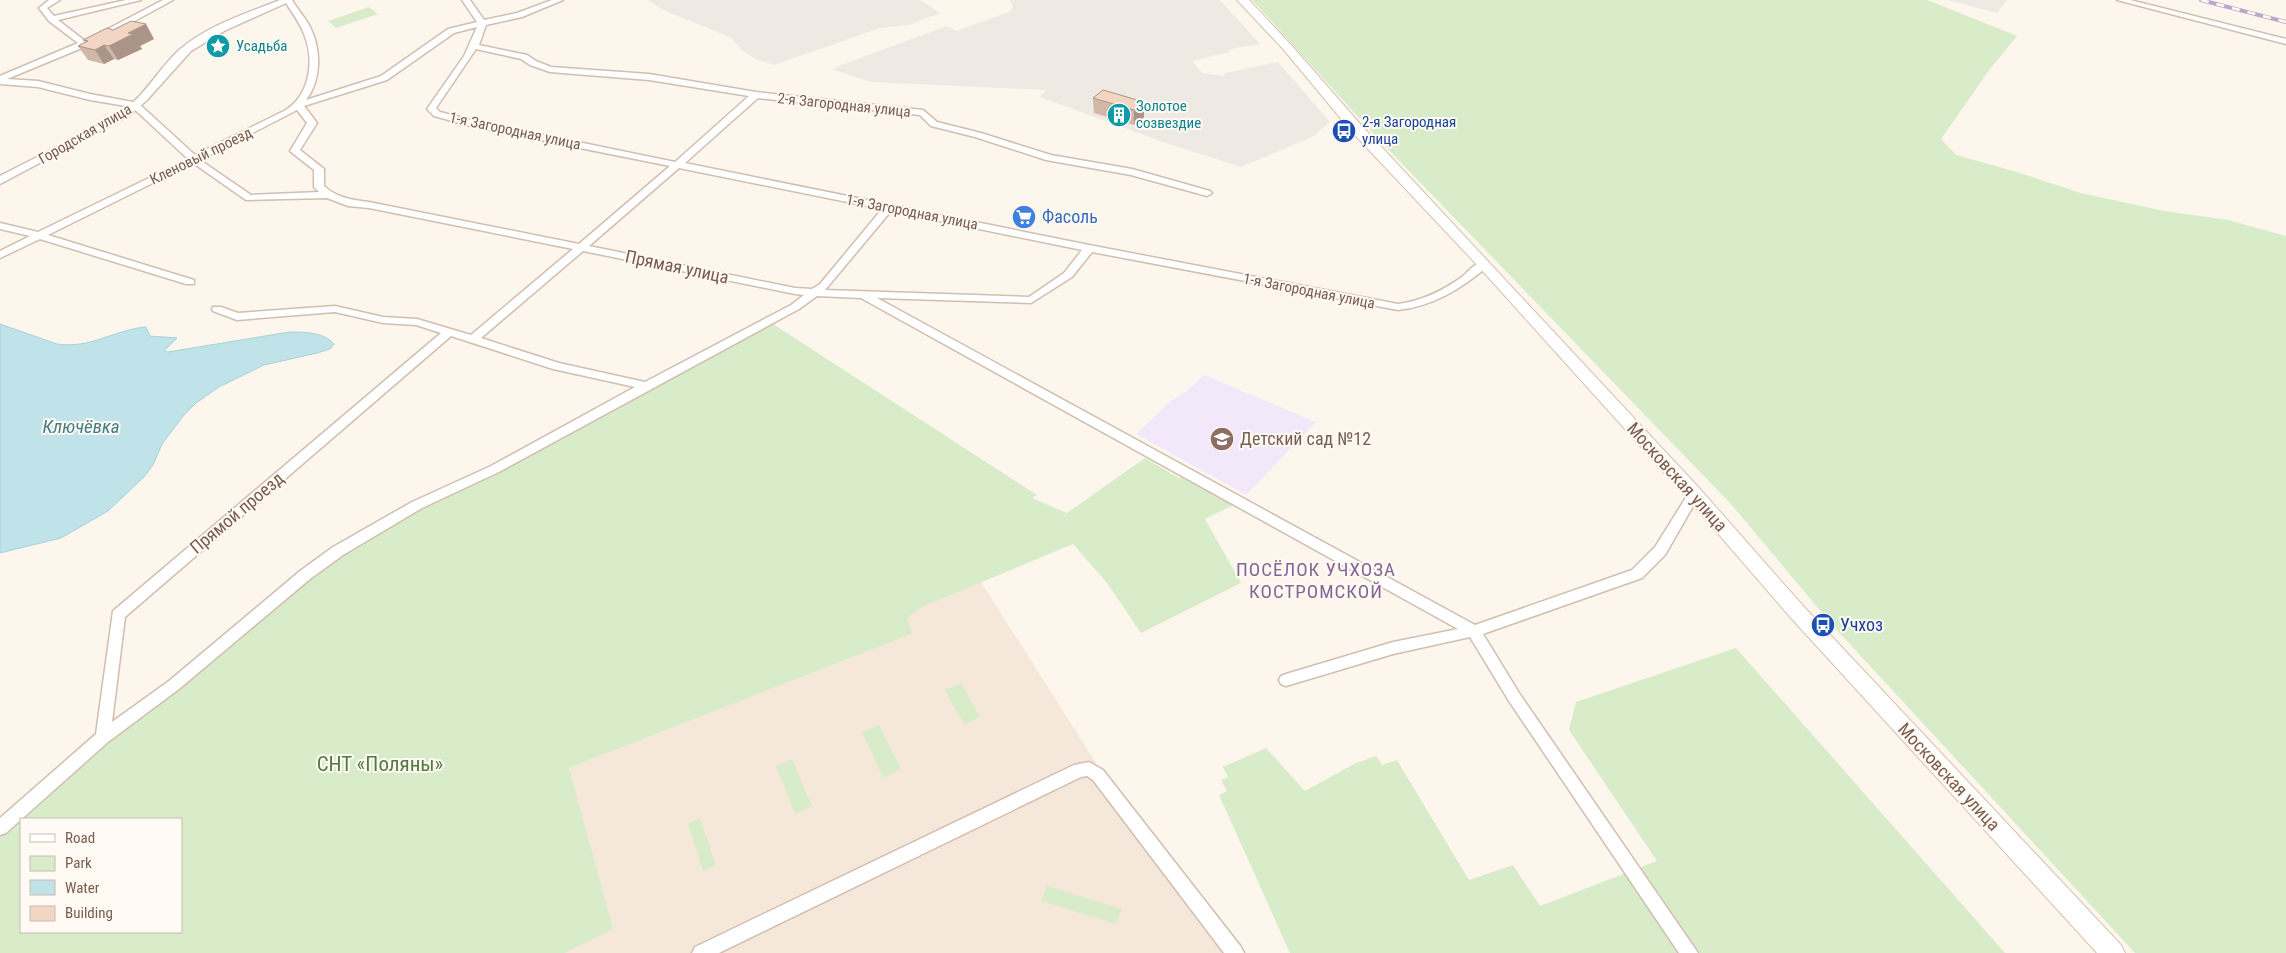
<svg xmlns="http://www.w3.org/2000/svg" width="2286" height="953" font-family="'Roboto Condensed',sans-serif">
<rect width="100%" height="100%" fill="#fdf6ec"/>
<path fill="#f5e8da" d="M981,582L1096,763L1244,953H565L612,929L569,768L912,634L908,618L920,608Z"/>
<path fill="#efe9e4" d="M648,0H920L940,13L909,25L880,28L774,65L755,59L742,50L730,37L663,10Z
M1010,0H1220L1260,44L1230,49L1229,52L1192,61L1202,73L1223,76L1225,73L1278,62L1330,122L1314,136L1241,167L1166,143L1040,97L1046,90L871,82L834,70L836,67L947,26L956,31L1009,12L1013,7Z
M1948,0H2007L1997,13Z"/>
<path fill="#f3e8fa" d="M1204,375L1316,422L1246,495L1136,434L1171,401L1187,391Z"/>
<path fill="#d8ecc9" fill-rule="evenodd" d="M1252,0H1927L2017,36L1990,69L1941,139L1956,155L2017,172L2081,193L2164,211L2228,220L2286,236V953H2135L1834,627L1731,504L1380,141Z
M369,7L378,14L336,28L328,21Z
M773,324L1037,495L1032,498L1067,513L1145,458L1179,478L1182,476L1234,505L1205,519L1241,583L1141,633L1107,583L1073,544L920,608L908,618L912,634L569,768L613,929L565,953H0V836L91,756L309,576L419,508L646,392ZM21,819H181V932H21Z
M1736,648L2005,953H1290L1219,795L1227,791L1221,780L1228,777L1223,767L1266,748L1305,791L1356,763L1376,756L1382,765L1397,760L1469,880L1513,865L1540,906L1657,861L1569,730L1576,702Z
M961,683L980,717L964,725L945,690Z
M879,725L901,769L883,778L862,732Z
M792,759L812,806L795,814L776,766Z
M700,818L716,865L703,871L688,824Z
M1047,886L1122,909L1116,924L1041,901Z"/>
<path fill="#bfe3e8" stroke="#a5d3da" d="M0,324L57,344C91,349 113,330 146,327L150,336L177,338L164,351L168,352L289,332C304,332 324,332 334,344L330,349L317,353L264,365L219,387L196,403L184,415L162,444L153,465L144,477L108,511L61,538L0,553Z"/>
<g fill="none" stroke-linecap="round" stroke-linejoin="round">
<g stroke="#d1beb0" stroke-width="3">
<path id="minor" d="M49,0H60L47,8L54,16L126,0H141L58,20L85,41L163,0H173L94,43L7,79L38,81L90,94L138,103L195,155L284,111C310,96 315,60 304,34C299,21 291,11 284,0H292C297,9 305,17 310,27C321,49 322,79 306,100L381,76L448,29L477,22L462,0H470L484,20L517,13L552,0H563L522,17L486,25L479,45L527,55L536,61L551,67L649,74L756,92L923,110L937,122L981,133L1051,155L1132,169L1210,191L1212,193L1207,196L1131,175L1046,160L975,137L931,126L920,115L758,98L685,163L1089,245L1398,304C1422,301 1442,291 1462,277C1469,271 1478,259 1488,262V266C1461,289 1433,306 1398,310L1092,252L1072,277L1031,303L877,298L1475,625L1632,570L1655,547L1690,491H1698L1700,494L1665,555L1642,578L1483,634L1519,693L1698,953H1679L1509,701L1470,637L1393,654L1286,686L1281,684L1279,680L1281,676L1286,674L1393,642L1458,629L861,298L817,296L799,309L499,472L422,508L343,555L310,579L179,689L108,742L6,833L0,835V818L96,734L113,611L441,333L416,325L383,323L335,312L237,320L213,311L212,309L213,307H221L238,313L335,306L383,317L417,319L471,335L573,249L369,208L348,206L327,198L246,200L193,163L48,235L194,280V284H186L40,239L0,258V251L30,236L0,229V223L38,232L188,159L132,107L90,100L38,87L0,84V76L78,43L49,21L39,8ZM477,27L464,56L427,109L434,116L470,126L670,166L579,244L369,202C352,200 337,198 324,186V169L300,150L317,123L304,106L387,80L454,33ZM476,49L521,59L530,65L550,72L649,80L749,96L675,162L471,120L440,112L436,108ZM297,110L307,123L290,151L314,170V187L319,192L251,195L200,160ZM679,168L882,209L820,284L812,289L795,288L589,246ZM891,211L1082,250L1064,273L1029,297L825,290ZM583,251L795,294L804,295L791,305L645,382L559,363L481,338ZM451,336L553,369L635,387L491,466L412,502L333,547L300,571L169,681L112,722L125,617Z
M2117,0H2130L2286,39V44Z
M1089,762L1103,770L1241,947L1244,953H1224L1093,780L1087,776L1081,777L719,953H692L695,947L1074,765Z"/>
</g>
<g stroke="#d1beb0" stroke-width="3">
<path id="tertiary" d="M280,0H293L226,30L191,51L147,100L130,115L0,184V176C40,155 82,136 121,112C145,96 158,70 178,51C206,26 245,14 280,0Z"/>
</g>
<g stroke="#d6c0b0" stroke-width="2">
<path id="secondary" d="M1237,0H1249L1292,46L1362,126L1700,489L1805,608L2121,945L2125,953H2097L1791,618L1688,499L1479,267L1352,132L1284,50Z"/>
</g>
<use href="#minor" fill="#fff" fill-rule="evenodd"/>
<use href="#tertiary" fill="#fff" fill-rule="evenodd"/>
<use href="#secondary" fill="#fff" fill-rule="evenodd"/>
<g stroke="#b9a8c9" stroke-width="4">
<path id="rail" d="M2201,0L2286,22"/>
</g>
<use href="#rail" stroke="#fffaf3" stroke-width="2.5" stroke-dasharray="8" stroke-linecap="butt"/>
</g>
<path fill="#d1b7a8" d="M113,30L154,39L140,46L142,49L118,60L114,59L104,64L88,60L78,46L85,42L83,40Z
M1103,90L1144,117L1134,125L1094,113L1093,98Z"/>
<path fill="#aa9588" d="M146,24L154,39L140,46L142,49L118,60L109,46L128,33Z
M104,45L114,59L104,64L95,50Z
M1144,102V117L1134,125V110Z"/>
<path fill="#f3d5c3" stroke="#aa9588" d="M131,21L146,24L128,33L133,34L109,46L104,45L95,50L78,46L88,41L83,40L107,28L113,30Z
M1103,90L1144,102L1134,110L1093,98Z"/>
<defs>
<g id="sight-disc" transform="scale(1.25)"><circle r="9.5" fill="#0f9aa8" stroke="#fffaf3"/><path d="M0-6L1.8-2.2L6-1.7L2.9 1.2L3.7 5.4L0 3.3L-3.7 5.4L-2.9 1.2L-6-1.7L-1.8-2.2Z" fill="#fff"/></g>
<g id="building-disc" transform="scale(1.25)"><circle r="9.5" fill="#0f9aa8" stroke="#fffaf3"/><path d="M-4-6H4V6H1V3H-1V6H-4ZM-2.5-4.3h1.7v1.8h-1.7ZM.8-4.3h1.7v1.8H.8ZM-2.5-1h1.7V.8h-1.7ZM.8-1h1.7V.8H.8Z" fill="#fff"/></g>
<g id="bus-disc" transform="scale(1.25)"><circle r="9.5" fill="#1a4fb4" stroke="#fffaf3"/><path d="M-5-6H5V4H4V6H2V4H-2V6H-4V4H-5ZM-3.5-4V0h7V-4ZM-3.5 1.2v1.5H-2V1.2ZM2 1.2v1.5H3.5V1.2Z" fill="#fff"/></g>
<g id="supermarket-disc" transform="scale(1.25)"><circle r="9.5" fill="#3f7fe0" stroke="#fffaf3"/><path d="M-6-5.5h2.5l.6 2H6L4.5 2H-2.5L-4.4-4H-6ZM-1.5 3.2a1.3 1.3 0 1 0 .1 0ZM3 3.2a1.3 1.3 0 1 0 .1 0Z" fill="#fff"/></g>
<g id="school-disc" transform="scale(1.25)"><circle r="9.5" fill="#8d6e63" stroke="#fffaf3"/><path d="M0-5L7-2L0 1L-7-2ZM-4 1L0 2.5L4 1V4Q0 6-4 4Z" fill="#fff"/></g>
</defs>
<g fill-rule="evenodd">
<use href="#sight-disc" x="218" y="46"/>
<use href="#building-disc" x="1119" y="115"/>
<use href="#bus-disc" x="1344" y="131"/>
<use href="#supermarket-disc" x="1024" y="217"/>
<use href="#school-disc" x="1222" y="439"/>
<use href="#bus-disc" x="1823" y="625"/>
</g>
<g text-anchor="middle" stroke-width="4" stroke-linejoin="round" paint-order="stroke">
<g font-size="15" fill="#0d838f" stroke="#fffaf3" text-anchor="start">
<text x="236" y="51">Усадьба</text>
<text x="1136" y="111">Золотое<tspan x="1136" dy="17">созвездие</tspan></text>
</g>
<g font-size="15" fill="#7a5c4d" stroke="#fffaf3">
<text transform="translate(844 105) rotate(6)" y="5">2-я Загородная улица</text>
<text transform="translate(515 131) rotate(12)" y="5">1-я Загородная улица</text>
<text transform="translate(85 134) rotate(-30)" y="5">Городская улица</text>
<text transform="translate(201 156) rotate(-26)" y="5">Кленовый проезд</text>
<text transform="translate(912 212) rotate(11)" y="5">1-я Загородная улица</text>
<text transform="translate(1309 291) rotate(11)" y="5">1-я Загородная улица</text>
</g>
<g font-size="15" fill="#164399" stroke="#fffaf3" text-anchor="start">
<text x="1362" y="127">2-я Загородная<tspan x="1362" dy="17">улица</tspan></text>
</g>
<g font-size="18" fill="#366cbe" stroke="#fffaf3" text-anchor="start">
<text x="1042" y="223">Фасоль</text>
</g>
<g font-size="18" fill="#7a5c4d" stroke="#fffaf3">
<text transform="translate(677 267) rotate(12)" y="6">Прямая улица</text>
<text transform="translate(1677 477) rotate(48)" y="6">Московская улица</text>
<text transform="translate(237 513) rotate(-40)" y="6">Прямой проезд</text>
<text transform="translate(1949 777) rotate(47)" y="6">Московская улица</text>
</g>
<g font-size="18" fill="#785e54" stroke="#fffaf3" text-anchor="start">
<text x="1240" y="445">Детский сад №12</text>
</g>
<g font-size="18" fill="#164399" stroke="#fffaf3" text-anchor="start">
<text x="1840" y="631">Учхоз</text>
</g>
<g font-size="19" font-style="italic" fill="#437c86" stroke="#fffaf3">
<text x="81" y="433">Ключёвка</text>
</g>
<g font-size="19" letter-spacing="1" fill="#846695" stroke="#fffaf3">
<text x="1316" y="576">ПОСЁЛОК УЧХОЗА<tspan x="1316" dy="22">КОСТРОМСКОЙ</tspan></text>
</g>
<g font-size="21" fill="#537a41" stroke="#fffaf3">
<text x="380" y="771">СНТ «Поляны»</text>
</g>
</g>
<rect x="20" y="818" width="162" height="115" fill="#fffaf3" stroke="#cabbb1"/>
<rect x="30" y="834" width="25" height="8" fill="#ffffff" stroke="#cabbb1"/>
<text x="65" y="843" font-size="15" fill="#7a5c4d">Road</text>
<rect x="30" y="856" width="25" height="15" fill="#d8ecc9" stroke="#cabbb1"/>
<text x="65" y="868" font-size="15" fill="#7a5c4d">Park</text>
<rect x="30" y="880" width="25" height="15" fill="#bfe3e8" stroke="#cabbb1"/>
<text x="65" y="893" font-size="15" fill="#7a5c4d">Water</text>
<rect x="30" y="906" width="25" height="15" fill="#f3d5c3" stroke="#cabbb1"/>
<text x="65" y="918" font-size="15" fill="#7a5c4d">Building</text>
</svg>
